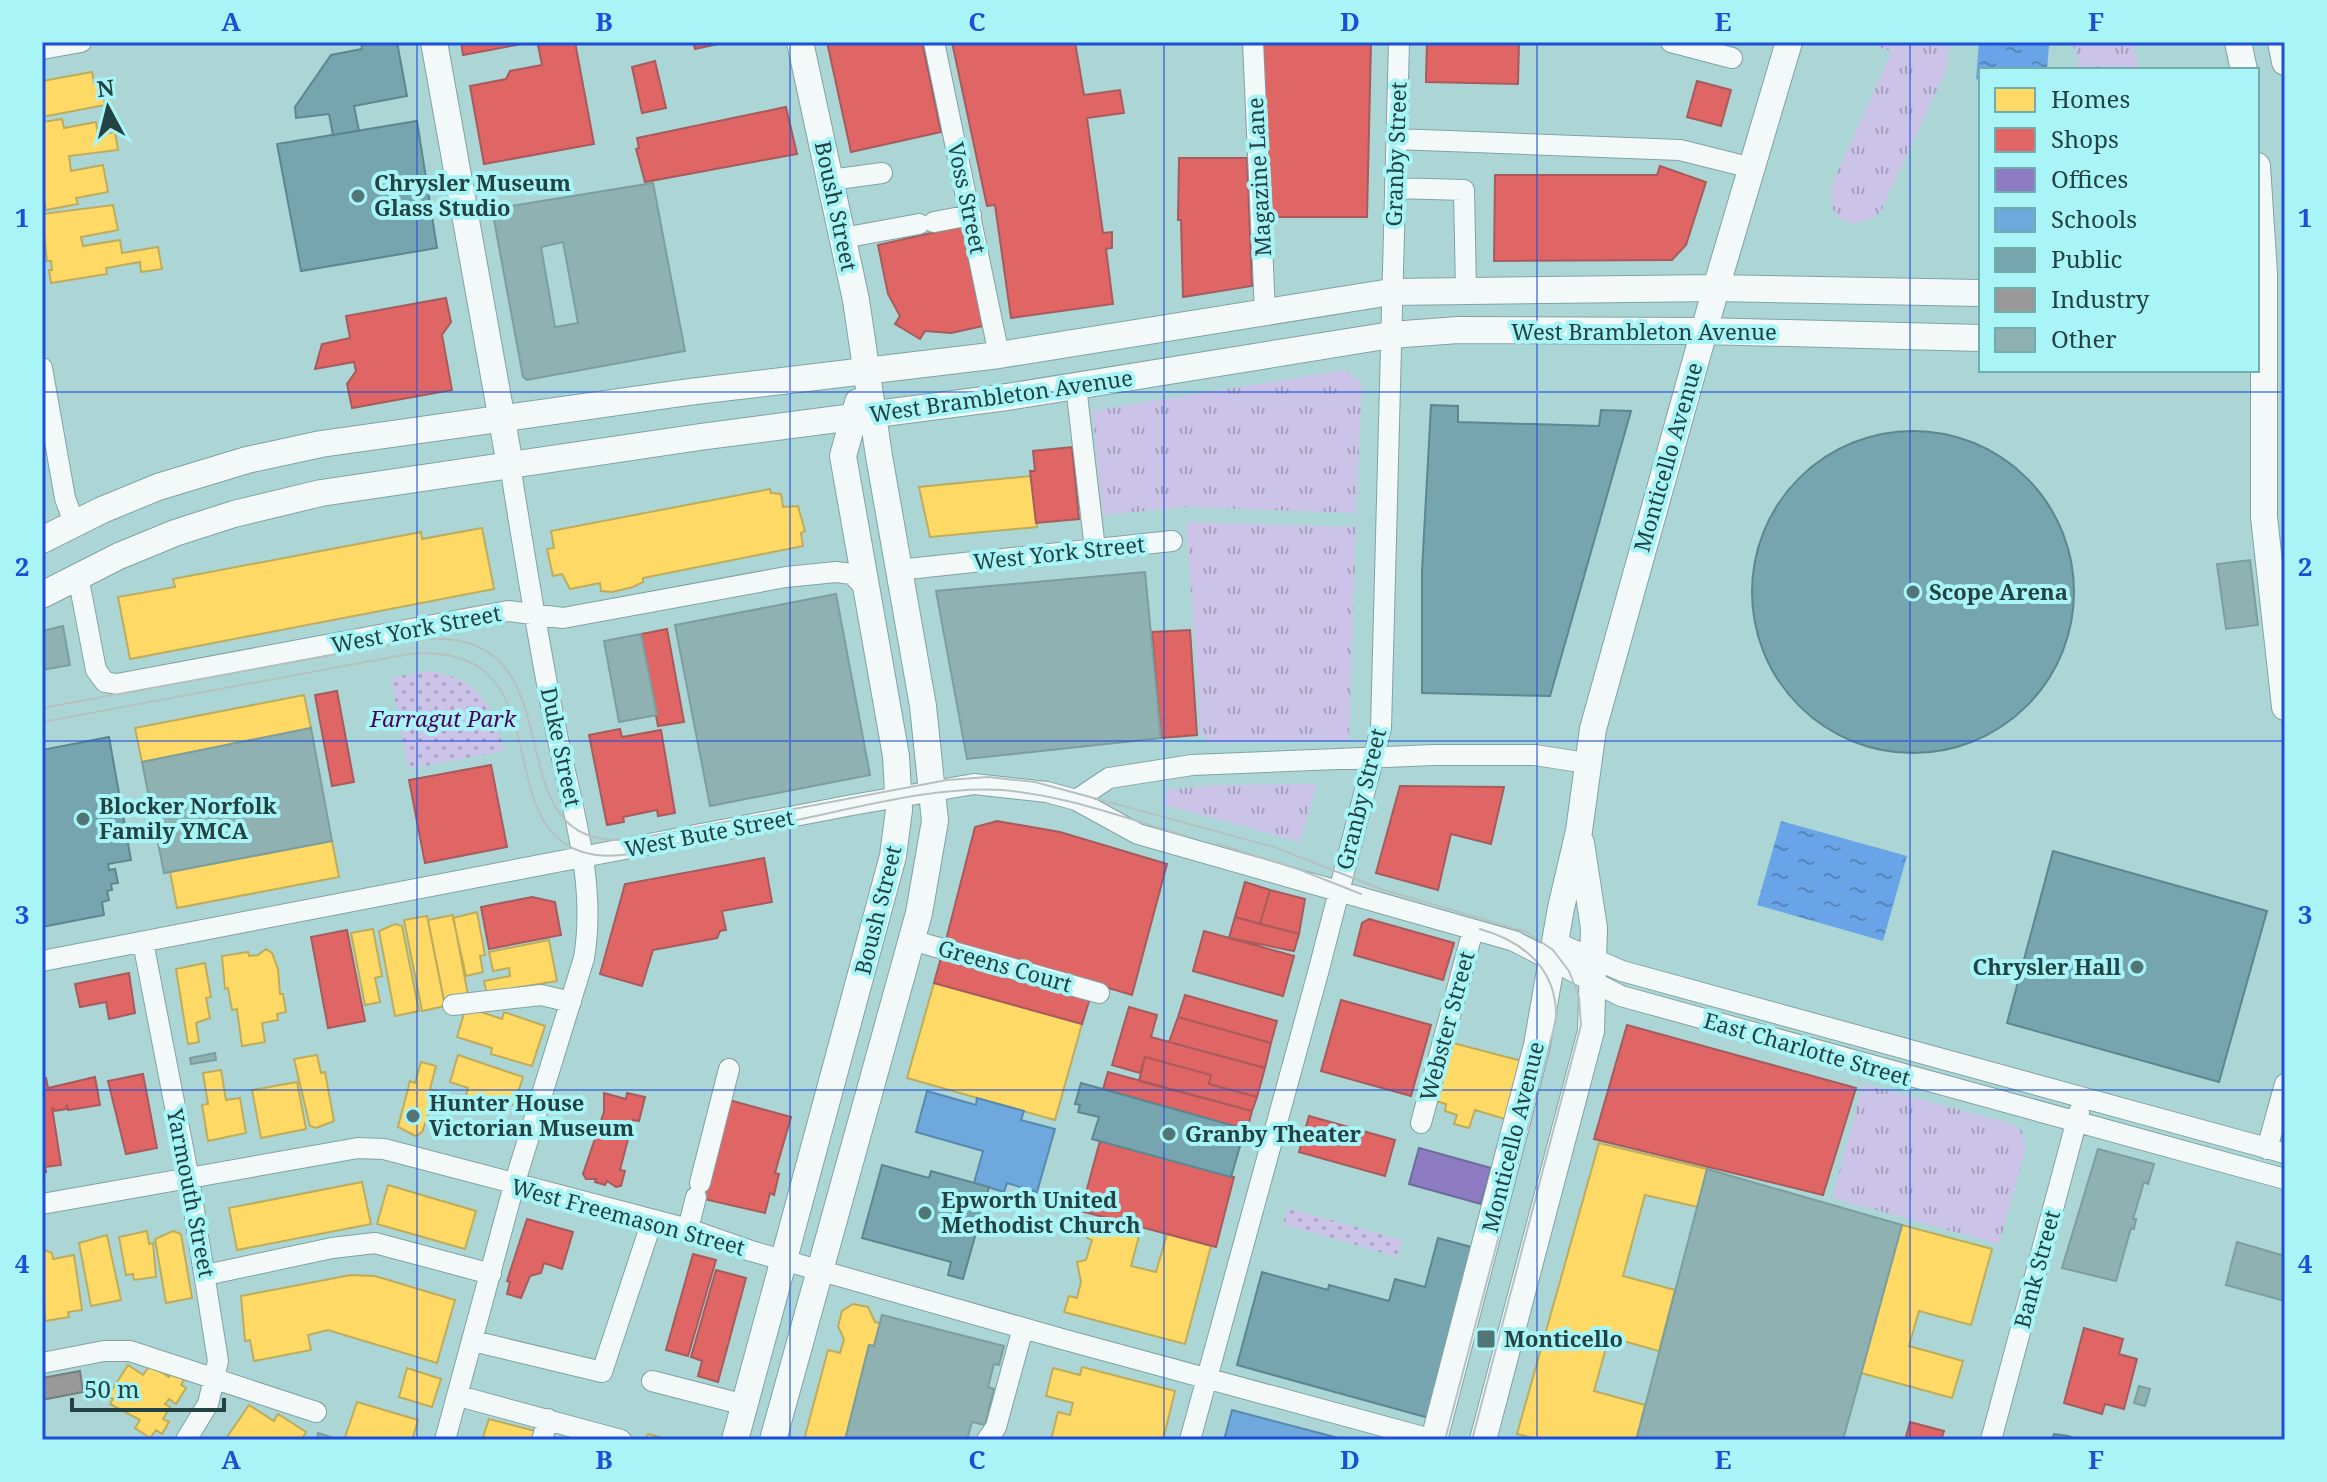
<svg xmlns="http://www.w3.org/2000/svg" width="2327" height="1482" font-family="'Noto Serif',serif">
<defs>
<pattern id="grass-tufts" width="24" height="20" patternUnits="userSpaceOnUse" patternTransform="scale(2)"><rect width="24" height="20" fill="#cbc3e8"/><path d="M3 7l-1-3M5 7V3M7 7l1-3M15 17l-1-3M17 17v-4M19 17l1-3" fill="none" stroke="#a4a0be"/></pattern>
<pattern id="park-dots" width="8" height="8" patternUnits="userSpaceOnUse" patternTransform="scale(2)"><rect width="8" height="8" fill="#cbc3e8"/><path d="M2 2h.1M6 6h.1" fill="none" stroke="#a4a0be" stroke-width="1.8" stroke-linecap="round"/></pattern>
<pattern id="water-ripples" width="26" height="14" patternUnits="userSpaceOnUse" patternTransform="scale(2)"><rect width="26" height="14" fill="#68a4e7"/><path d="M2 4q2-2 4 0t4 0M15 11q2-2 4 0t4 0" fill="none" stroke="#5587bd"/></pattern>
</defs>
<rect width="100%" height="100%" fill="#acd6d6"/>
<path fill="url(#grass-tufts)" d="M1882,42H1953L1947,53L1948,66L1880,213C1849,234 1824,219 1833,182L1892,51L1879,47Z
M2072,42H2138L2139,46L2133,48L2141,70H2077L2079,61Z
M1345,370L1362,383L1356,513L1186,507L1103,515L1092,411Z
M1186,522L1356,527L1349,740L1211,743L1201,735Z
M1317,784L1300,842L1165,805L1166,790L1218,785Z
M1863,1084L2012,1124L2022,1131L2026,1147L1999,1244L1832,1198Z"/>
<path fill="url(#park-dots)" d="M428,671C477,677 494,706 504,751L409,769L391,678Z
M1288,1208L1402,1240L1398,1257L1283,1224Z"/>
<path fill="url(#water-ripples)" d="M1979,42L2049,44L2047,70H1981V81L1976,79Z
M1781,821L1907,856L1883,941L1757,905Z"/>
<path fill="#ffd966" stroke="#bdac5c" stroke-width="2" d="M92,72L94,83L101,81L105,105L42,117V81Z
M62,119L64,128L96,122L98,135L115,132L118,150L69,156L71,171L103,165L108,192L76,198L78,204L46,210L42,191V122Z
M113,205L118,230L81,237L83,246L120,240L122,253L158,247L162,269L141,272L140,262L106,268L107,274L51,283L49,270H52L51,261H47L42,214Z
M1031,476L1037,527L930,537L919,487Z
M770,489L771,493L781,494L783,507L798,506L805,531L801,533L803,546L643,578V582L633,587L612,592L601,591L600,583L570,589L562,574L553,576L547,549L554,548L551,531Z
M482,528L494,589L130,659L118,597L175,587L173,579L421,532L422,539Z
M304,695L311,728L142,762L135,728Z
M332,841L339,877L177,908L170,872Z
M477,912L485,955L480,956L483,972L466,976L453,918Z
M453,915L468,995L444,1000L428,920Z
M427,916L445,1006L422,1011L404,920Z
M395,924L402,926L419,1011L395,1016L379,931Z
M373,929L382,976L375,978L380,1002L365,1005L351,933Z
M549,940L557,981L515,988L488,999L484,981L510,976L509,968L493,971L489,952Z
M266,949L272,953L278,969L280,994H283L286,1012L277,1014L278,1020L262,1023L265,1042L242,1046L237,1009L232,1010L228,988L225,989L222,956L248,952L249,956L258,955Z
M205,963L211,997L206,998L210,1018L196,1023L199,1042L188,1044L176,969Z
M934,983L1082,1024L1055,1120L907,1078Z
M466,1007L502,1019L504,1012L545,1026L532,1066L491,1054L492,1048L457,1037Z
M1453,1043L1522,1061L1505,1119L1475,1110L1469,1128L1454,1124L1457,1115L1445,1111L1446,1104L1436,1101Z
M317,1055L321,1073L325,1072L334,1121L316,1128L310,1126L294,1059Z
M458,1055L523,1077L514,1105L505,1102L502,1112L488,1108L489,1104L466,1095L468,1088L450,1082Z
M421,1062L436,1066L430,1089L437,1091L422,1132L416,1136L398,1127L410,1081L415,1083Z
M221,1070L226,1100L240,1098L246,1133L208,1141L202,1105L208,1104L203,1073Z
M297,1082L306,1129L261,1138L252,1090Z
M1599,1143L1707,1169L1698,1207L1645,1195L1623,1276L1675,1290L1659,1351L1609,1337L1594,1391L1645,1405L1637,1437L1649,1440H1540L1517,1434Z
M362,1182L371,1224L237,1250L229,1208Z
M388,1185L476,1211L465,1249L377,1224Z
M1091,1223L1139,1236L1131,1266L1156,1272L1167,1234L1211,1246L1185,1344L1064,1312L1069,1296L1077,1298L1081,1282L1077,1262L1086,1260L1092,1240L1087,1238Z
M1902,1225L1992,1249L1971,1325L1919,1311L1909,1346L1963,1361L1952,1398L1861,1373Z
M147,1231L149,1244L153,1243L156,1277L134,1280L133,1274L126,1275L119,1237Z
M173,1231L181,1234L192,1298L166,1303L155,1239Z
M107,1235L121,1300L91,1306L79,1243Z
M42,1249L52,1253L53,1259L74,1255L82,1310L68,1312L69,1317L45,1321Z
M351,1275L375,1276L455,1300L437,1363L328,1330L308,1335L311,1350L254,1361L250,1340L245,1341L241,1296Z
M853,1304L868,1307L875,1322L880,1323L874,1346L869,1345L845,1440H804L828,1350L840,1353L844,1339L838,1326L842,1311Z
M128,1365L143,1375L150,1365L169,1377L173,1370L185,1378L181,1385L186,1388L176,1404L169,1399L165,1404L170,1407L163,1419L169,1422L162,1434L156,1430L150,1438L135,1428L140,1420L110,1404L113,1399L108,1396Z
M1082,1367L1175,1391L1163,1440H1051L1058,1412L1070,1415L1073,1403L1046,1396L1053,1368L1080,1375Z
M407,1368L441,1379L432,1407L399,1397Z
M357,1402L418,1420L412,1440H344Z
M249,1405L274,1421L278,1414L306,1432L301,1440H225Z
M489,1419L535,1431L532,1440H482Z
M648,1434L670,1440H646Z"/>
<path fill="#e06666" stroke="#a75b5c" stroke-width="2" d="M461,42H532L463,55Z
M555,42H575L594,144L484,164L470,86L506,79L510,71L542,65L538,45Z
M693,42H727L695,49Z
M827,42H922L941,132L851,152Z
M952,42H1075L1084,95L1120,90L1124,113L1087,118L1103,233L1112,232V248L1106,249L1113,304L1011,318L995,205L987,206Z
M1263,42H1371L1367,217H1269Z
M1427,42H1519L1518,84L1426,82Z
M655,61L666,108L642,113L632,67Z
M1697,81L1731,90L1721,126L1687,117Z
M786,107L797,154L645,182L636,149L639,148L637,138Z
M1179,158H1247L1252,286L1183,297L1181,220H1178Z
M1660,166L1706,182L1686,245L1672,260L1494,261L1495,175H1657Z
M962,226L983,326L951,333L925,331L920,339L895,324L900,316L888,294L878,245Z
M446,298L451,322L442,335L452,390L352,408L347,384L356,371L354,362L315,369L322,344L350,338L346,316Z
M1072,447L1079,519L1036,523L1030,471H1035L1033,451Z
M667,629L684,722L658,726L641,634Z
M1190,630L1197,735L1161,738L1152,632Z
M337,691L354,782L332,786L315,695Z
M620,729L622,737L661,730L675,813L658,816L657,810L623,817L624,822L607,825L589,735Z
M491,765L507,847L425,863L409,780Z
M1400,786L1504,787L1491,844L1451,834L1438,890L1376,873Z
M997,821L1060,832L1167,864L1132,995L946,940L975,827Z
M764,858L772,902L722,911L726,930L720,931L717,938L653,950L642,986L600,974L625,884Z
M1245,882L1270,890L1260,924L1235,917Z
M1270,890L1305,899L1299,934L1260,924Z
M532,897L555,902L561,935L489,949L481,907Z
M1235,917L1299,934L1294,951L1229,938Z
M1369,919L1454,943L1443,980L1354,955L1362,923Z
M347,930L365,1021L328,1028L311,937Z
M1204,931L1294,956L1283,996L1193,971Z
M942,954L1091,995L1082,1024L934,983Z
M129,973L135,1013L109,1019L106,1002L80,1007L75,984Z
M1185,995L1277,1021L1271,1043L1178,1017Z
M1341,1000L1431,1025L1411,1096L1321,1071Z
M1129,1007L1157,1015L1151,1037L1265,1068L1257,1097L1209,1084L1211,1075L1145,1057L1140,1073L1112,1065Z
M1178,1017L1271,1043L1265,1068L1169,1042Z
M1627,1025L1856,1088L1823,1195L1594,1139Z
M1145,1057L1211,1075L1209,1084L1257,1097L1252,1111L1139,1081Z
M1108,1072L1252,1111L1247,1130L1103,1089Z
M143,1074L157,1148L126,1154L108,1081Z
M95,1077L100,1105L68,1110L67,1106L66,1109L55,1111L52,1107L61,1165L45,1167L46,1172H42V1079L46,1078L48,1088Z
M604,1093L626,1099L627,1093L645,1097L639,1121L633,1120L620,1170L625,1171L621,1186L616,1187L607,1181L605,1185L595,1182L596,1179H586L583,1174L604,1112Z
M729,1100L791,1117L775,1173L779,1174L774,1195L770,1193L765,1213L691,1196Z
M1309,1116L1395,1140L1385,1176L1299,1152Z
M1100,1141L1234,1177L1216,1247L1081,1211Z
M527,1219L573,1232L562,1269L544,1263L541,1273L530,1276L521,1298L507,1294L510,1282L507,1281Z
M693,1254L716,1260L688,1356L666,1350Z
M716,1270L746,1278L718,1382L698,1376L702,1361L691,1357Z
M2084,1328L2123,1339L2119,1354L2137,1359L2124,1409L2105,1404L2102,1414L2064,1403Z
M1910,1422L1944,1431L1941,1440H1905Z"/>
<path fill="#8e7cc3" stroke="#6e6b9d" stroke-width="2" d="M1419,1148L1491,1168L1481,1204L1409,1184Z"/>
<path fill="#6fa8dc" stroke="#5889ae" stroke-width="2" d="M927,1091L976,1105L977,1098L1024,1111L1021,1120L1055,1129L1037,1192L1007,1183L1004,1192L974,1183L983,1151L916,1132Z
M1232,1410L1346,1440H1224Z"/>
<path fill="#76a5af" stroke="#5d878f" stroke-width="2" d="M361,42H397L407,96L354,106L359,131L333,135L329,114L296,118L295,107L331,55L362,49Z
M417,121L437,248L301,271L277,144Z
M1431,405L1458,406V422L1599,426L1601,410L1631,411L1550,696L1422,693V571Z
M1752 592a161 161 0 1 1 322 0a161 161 0 1 1-322 0Z
M109,737L131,860L108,864L109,870L115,869L118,883L111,884L112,890L107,891L109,900L102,902L104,915L42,927V750Z
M2053,851L2267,911L2219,1082L2007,1023Z
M1081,1083L1245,1129L1231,1177L1092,1139L1099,1117L1078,1112L1080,1105L1075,1104Z
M882,1165L929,1178L931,1171L989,1187L963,1279L948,1275L951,1262L862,1238Z
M1438,1238L1475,1248L1429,1418L1237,1365L1262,1272L1328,1290L1329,1285L1389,1301L1395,1279L1425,1287Z
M2054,1434L2068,1436L2080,1440H2052Z"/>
<path fill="#999" stroke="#757f7f" stroke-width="2" d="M80,1371L83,1392L42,1400V1378Z"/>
<path fill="#8fb1b1" stroke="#7c9e9e" stroke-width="2" fill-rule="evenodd" d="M653,183L685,351L527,380L523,377L492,209ZM563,242L578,323L555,327L541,247Z
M2250,560L2258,625L2226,629L2217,564Z
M1145,572L1161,738L967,759L936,591Z
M836,594L870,775L710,806L675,625Z
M63,626L70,665L42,670V631Z
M641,634L657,715L619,722L604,641Z
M311,728L332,841L164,873L142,762Z
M215,1053L216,1060L191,1064L190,1058Z
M2098,1149L2154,1164L2148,1184L2144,1182L2133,1219H2136L2134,1229L2131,1228L2116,1281L2062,1268Z
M1707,1169L1902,1225L1843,1440H1649L1637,1437Z
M2237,1242L2285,1256V1301L2226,1285Z
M882,1315L1004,1346L999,1365L994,1364L988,1387L994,1389L985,1425L972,1422L967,1440H845L869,1345L874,1346Z
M2139,1386L2150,1389L2145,1406L2134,1403Z
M318,1433L337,1439V1440H317Z"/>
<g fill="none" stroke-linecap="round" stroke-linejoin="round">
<g stroke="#81a2a3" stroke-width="22">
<path id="minor" d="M934,42L999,355
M1253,42L1265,312
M1671,42L1732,58
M42,49L81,42
M1396,139L1680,150L1752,168
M830,180L882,173
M1395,188L1464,190L1466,291
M934,222L971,215
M843,238L919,224
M42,368L65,498L74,523
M1076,386L1095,549
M898,570L1172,541
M78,576L96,670L105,682L117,684L508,611L563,618L786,577L836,572L852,574L868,591
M1076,800L1109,778L1192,765L1434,755H1535L1586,763
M911,940L1099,993
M143,942L189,1179L218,1361L208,1404L186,1440
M1555,942L1622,971L2285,1153
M42,961L852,805L974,784L1047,792L1076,800L1138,834L1514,941L1621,996L2285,1179
M453,1005L541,995L571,1002
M1421,1123L1473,930
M2267,1149L2285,1084
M700,1183L729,1069
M42,1204L358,1148L384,1149L688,1229L751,1251L1062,1339L1434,1440
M688,1229L696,1197
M206,1275L332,1248L375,1243L491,1274
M473,1341L602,1372L652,1221
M42,1363L104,1351H130L316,1412
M652,1381L745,1405
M459,1396L621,1440
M445,1440L514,1185L584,958C597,880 571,806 556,730C538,642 524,553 510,465
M542,1440L548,1419
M987,1440L996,1427L1023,1328
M1190,1440L1319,969L1381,728L1399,42
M1991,1440L2079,1112"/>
</g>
<g stroke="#81a2a3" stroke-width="28">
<path id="major" d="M434,42L510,465
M2238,42L2244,70
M2281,42L2285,62
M2257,166L2264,273V517L2285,707
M42,540L102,510L158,487L247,460L321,444L689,392L999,355L1391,292L1716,288L1981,293
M42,595L119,556L175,533L234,514L321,493L700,437L1007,397L1391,335L1458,330L1704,331L1981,338
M735,1440L893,856L899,810L896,756L843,456L858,402
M773,1440L919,913L935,821L923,706L879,456L856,300L800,42
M1434,1440L1537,1045L1561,908L1579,831L1593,729L1716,288L1789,42
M1483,1440L1591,1031L1594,928L1581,843"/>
</g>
<use href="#minor" stroke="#f3f9f9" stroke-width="20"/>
<use href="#major" stroke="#f3f9f9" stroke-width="26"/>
<path stroke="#b5c1c1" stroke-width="2" d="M42,708L409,641C598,612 474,865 640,838L947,780L988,777L1035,782L1274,847L1381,889L1527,932L1553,950L1569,971L1579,997L1581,1025L1472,1440
M42,722L409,654C572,639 479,839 596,855C627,859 663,846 693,840
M772,825C842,812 932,785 1002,790C1065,795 1127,819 1187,836
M1218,844L1298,869L1361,894
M1445,1440L1556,1020C1558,970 1525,942 1480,929"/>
</g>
<path fill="none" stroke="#1d4ed8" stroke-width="2" stroke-opacity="0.55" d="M417,42V1440M790,42V1440M1164,42V1440M1537,42V1440M1910,42V1440M42,392H2285M42,741H2285M42,1090H2285"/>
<g fill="#527676" stroke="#a8f4f6" stroke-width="3">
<circle cx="358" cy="196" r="8"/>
<circle cx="1913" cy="592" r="8"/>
<circle cx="83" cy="819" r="8"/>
<circle cx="2137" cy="967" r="8"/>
<circle cx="413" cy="1116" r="8"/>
<circle cx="1169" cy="1134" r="8"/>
<circle cx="925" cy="1213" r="8"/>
<rect x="1476" y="1329" width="20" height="20" rx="4"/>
</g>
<g text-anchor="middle" stroke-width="8" stroke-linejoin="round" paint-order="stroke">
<g font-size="22" fill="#224243" stroke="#a8f4f6">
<text transform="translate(1396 154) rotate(-88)" y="8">Granby Street</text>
<text transform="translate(1259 177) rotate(-93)" y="8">Magazine Lane</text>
<text transform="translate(967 198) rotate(78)" y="8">Voss Street</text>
<text transform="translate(836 206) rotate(78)" y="8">Boush Street</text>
<text x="1644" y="340">West Brambleton Avenue</text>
<text transform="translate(1001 396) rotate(-8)" y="8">West Brambleton Avenue</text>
<text transform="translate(1668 457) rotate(-74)" y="8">Monticello Avenue</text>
<text transform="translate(1059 553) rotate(-6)" y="8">West York Street</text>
<text transform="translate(416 629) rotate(-11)" y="8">West York Street</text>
<text transform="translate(561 747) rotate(78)" y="8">Duke Street</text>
<text transform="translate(1361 799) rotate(-76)" y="8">Granby Street</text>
<text transform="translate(709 833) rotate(-11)" y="8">West Bute Street</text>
<text transform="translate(878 910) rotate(-76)" y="8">Boush Street</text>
<text transform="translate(1005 966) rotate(16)" y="8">Greens Court</text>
<text transform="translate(1447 1026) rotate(-75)" y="8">Webster Street</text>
<text transform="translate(1807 1049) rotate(16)" y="8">East Charlotte Street</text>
<text transform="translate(1513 1137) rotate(-76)" y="8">Monticello Avenue</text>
<text transform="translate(191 1193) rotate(79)" y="8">Yarmouth Street</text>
<text transform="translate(628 1217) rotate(15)" y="8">West Freemason Street</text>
<text transform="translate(2037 1269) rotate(-75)" y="8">Bank Street</text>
</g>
<g font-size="22" font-weight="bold" fill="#224243" stroke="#a8f4f6" text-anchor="start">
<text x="374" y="191">Chrysler Museum<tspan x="374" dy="25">Glass Studio</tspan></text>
<text x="1929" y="600">Scope Arena</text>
<text x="99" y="814">Blocker Norfolk<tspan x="99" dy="25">Family YMCA</tspan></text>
<text x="2121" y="975" text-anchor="end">Chrysler Hall</text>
<text x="429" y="1111">Hunter House<tspan x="429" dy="25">Victorian Museum</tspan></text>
<text x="1185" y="1142">Granby Theater</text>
<text x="941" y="1208">Epworth United<tspan x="941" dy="25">Methodist Church</tspan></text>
<text x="1504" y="1347">Monticello</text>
</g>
<g font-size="22" font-style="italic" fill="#4c005f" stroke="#a8f4f6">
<text x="443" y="727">Farragut Park</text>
</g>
</g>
<rect width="2327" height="1482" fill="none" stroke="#a8f4f6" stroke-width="88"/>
<rect x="1979" y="68" width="280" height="304" fill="#a8f4f6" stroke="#72adae" stroke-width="2"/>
<rect x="1995" y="88" width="40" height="24" fill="#ffd966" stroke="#72adae" stroke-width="2"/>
<text x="2051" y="108" font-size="24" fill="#224243">Homes</text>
<rect x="1995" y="128" width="40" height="24" fill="#e06666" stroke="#72adae" stroke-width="2"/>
<text x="2051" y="148" font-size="24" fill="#224243">Shops</text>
<rect x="1995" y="168" width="40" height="24" fill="#8e7cc3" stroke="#72adae" stroke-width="2"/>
<text x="2051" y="188" font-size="24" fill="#224243">Offices</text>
<rect x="1995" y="208" width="40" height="24" fill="#6fa8dc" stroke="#72adae" stroke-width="2"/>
<text x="2051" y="228" font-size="24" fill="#224243">Schools</text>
<rect x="1995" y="248" width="40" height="24" fill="#76a5af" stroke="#72adae" stroke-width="2"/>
<text x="2051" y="268" font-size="24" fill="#224243">Public</text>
<rect x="1995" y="288" width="40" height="24" fill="#999999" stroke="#72adae" stroke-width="2"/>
<text x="2051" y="308" font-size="24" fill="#224243">Industry</text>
<rect x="1995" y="328" width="40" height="24" fill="#8fb1b1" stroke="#72adae" stroke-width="2"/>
<text x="2051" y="348" font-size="24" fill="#224243">Other</text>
<g transform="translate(108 108) rotate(353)" stroke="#a8f4f6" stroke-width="6" paint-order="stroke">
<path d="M0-6L14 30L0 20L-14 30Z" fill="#224243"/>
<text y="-12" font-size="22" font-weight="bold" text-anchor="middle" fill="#224243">N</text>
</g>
<path d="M72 1398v12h152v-12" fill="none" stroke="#224243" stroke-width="4"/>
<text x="84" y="1398" font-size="24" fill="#224243" stroke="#a8f4f6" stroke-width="6" paint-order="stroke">50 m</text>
<rect x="44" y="44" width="2239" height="1394" fill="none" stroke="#1d4ed8" stroke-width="3"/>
<g font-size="26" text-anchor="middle" font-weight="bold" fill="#1d4ed8">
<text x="231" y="31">A</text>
<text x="604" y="31">B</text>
<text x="977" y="31">C</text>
<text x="1350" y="31">D</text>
<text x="1723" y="31">E</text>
<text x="2096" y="31">F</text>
<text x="22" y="227">1</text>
<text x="2305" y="227">1</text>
<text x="22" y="576">2</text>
<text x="2305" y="576">2</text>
<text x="22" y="924">3</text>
<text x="2305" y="924">3</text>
<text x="22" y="1273">4</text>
<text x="2305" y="1273">4</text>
<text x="231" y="1469">A</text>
<text x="604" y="1469">B</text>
<text x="977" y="1469">C</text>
<text x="1350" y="1469">D</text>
<text x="1723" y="1469">E</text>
<text x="2096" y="1469">F</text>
</g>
</svg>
